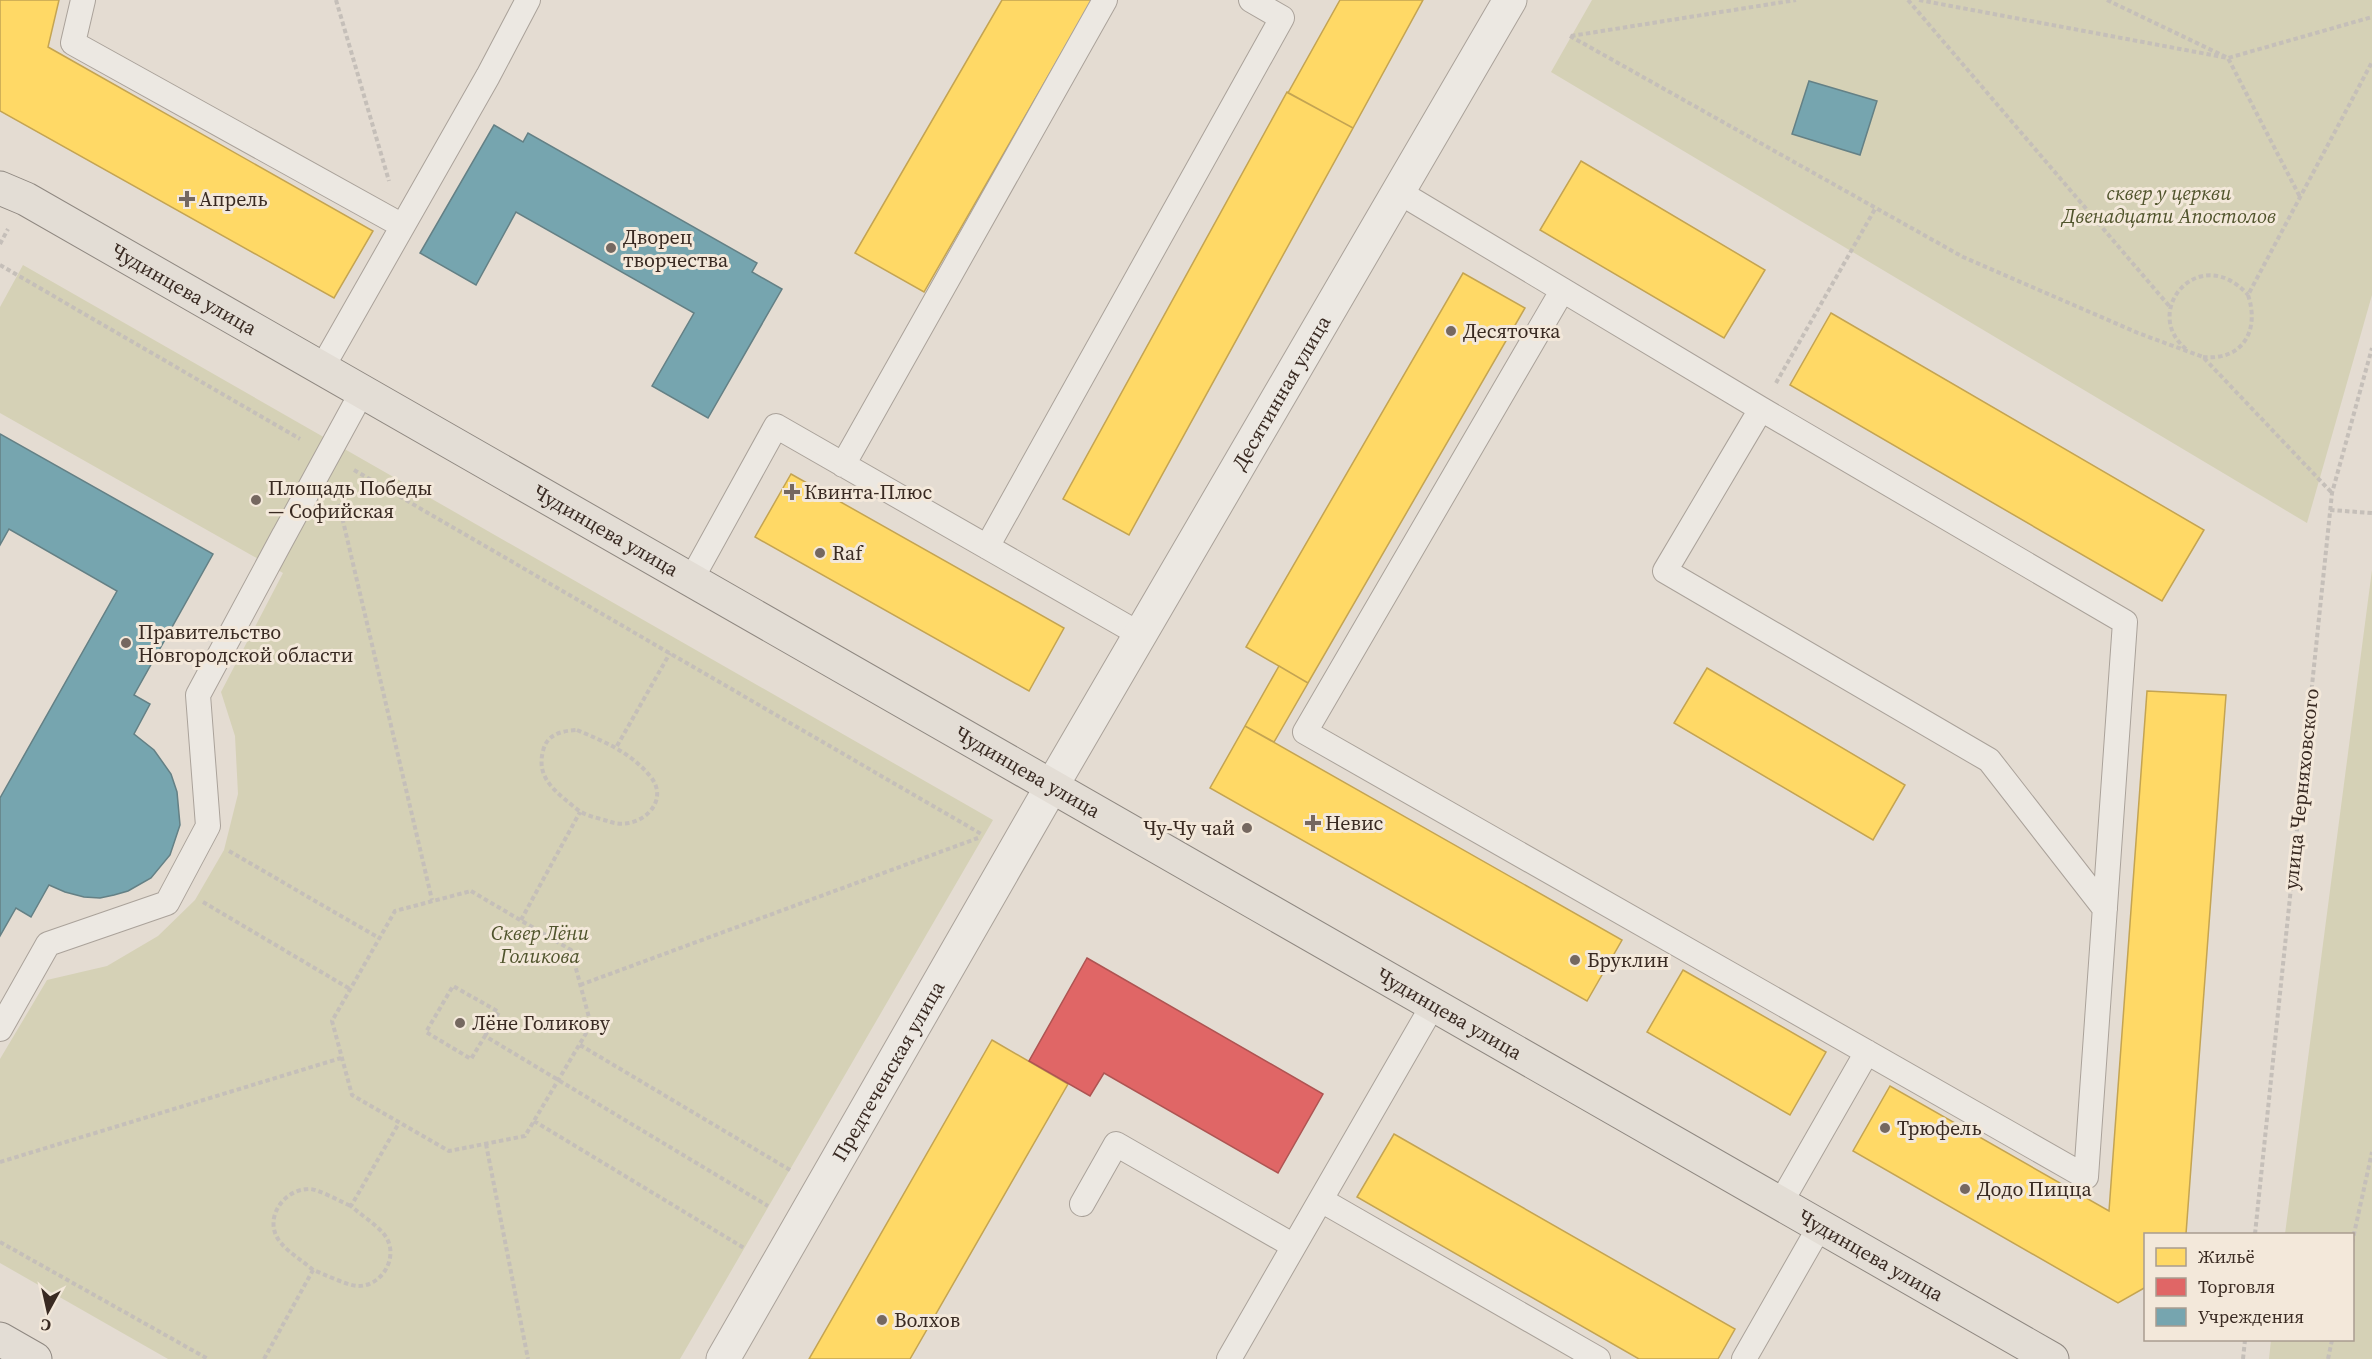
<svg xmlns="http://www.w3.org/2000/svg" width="2372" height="1359" font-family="'Source Serif 4',serif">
<rect width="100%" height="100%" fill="#e4dcd2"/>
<path fill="#d5d1b6" d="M1592,0H2372V295L2307,523L1551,72Z
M23,265L993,820L680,1359H168L0,1263V1059L47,980L107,966L158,936L195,900L224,850L238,794L235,736L221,692L283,573L0,413V307Z
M2372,570V1359H2269L2271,1340H2352V1234H2285Z"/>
<path fill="#ffd966" stroke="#c4a452" stroke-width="1.5" d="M0,0H59L48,47L373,231L334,298L0,111Z
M1002,0H1092L924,292L855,253Z
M1340,0H1423L1353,128L1288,93Z
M1287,92L1353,128L1129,535L1063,499Z
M1581,161L1765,270L1724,338L1540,230Z
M1463,273L1525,308L1308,683L1246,647Z
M1831,313L2204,530L2162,601L1790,385Z
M791,474L1064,628L1029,691L755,537Z
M1279,666L1308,683L1274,742L1245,726Z
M1707,668L1905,785L1873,840L1674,723Z
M2147,691L2226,695L2186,1234H2146V1287L2118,1303L1853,1151L1890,1086L2109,1211Z
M1245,726L1622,940L1587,1001L1210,788Z
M1683,970L1826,1052L1790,1115L1647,1032Z
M992,1040L1068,1084L910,1359H809Z
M1394,1134L1735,1329L1718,1359H1639L1357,1197Z"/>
<path fill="#e06666" stroke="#ae5452" stroke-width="1.5" d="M1087,958L1323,1094L1278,1173L1104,1073L1090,1096L1029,1061Z"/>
<path fill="#76a5af" stroke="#648085" stroke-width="1.5" d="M1809,81L1877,101L1860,155L1792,134Z
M494,125L523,142L528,133L757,263L752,272L782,289L708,418L652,386L694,313L516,212L476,285L420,253Z
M0,434L213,554L134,695L150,704L134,734L154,750L171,774L177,792L180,825L170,855L151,878L128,891L114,895L100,898L84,897L65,892L49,885L31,917L16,908L0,936V798L117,591L9,529L0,545Z"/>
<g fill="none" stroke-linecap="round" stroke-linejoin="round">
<g stroke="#aaa29a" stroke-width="26">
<path id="service" d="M83,0L73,43L401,225
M1399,192L1761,409L2125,622L2086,1177L1305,732L1562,291
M322,368L488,76L528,0
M1761,409L1665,571L1989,760L2105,909
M843,465L1105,0
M987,547L1282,18L1251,0
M277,548L362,392
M691,580L776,426L1141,635
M0,1029L48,944L167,903L208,826L198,695L284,535
M1321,1200L1598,1359
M1082,1204L1116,1144L1294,1246L1433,1005
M1780,1204L1867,1052
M1229,1359L1294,1246
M1744,1359L1820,1226"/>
</g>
<g stroke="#aaa29a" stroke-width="35">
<g id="tertiary">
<path id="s1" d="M723,1359L1053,784L1510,0"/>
</g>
</g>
<g stroke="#8f8881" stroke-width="35">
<g id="primary">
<path id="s2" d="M0,188L26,199C702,585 1377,972 2052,1359"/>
<path d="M0,1339L35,1359"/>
</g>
</g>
<path stroke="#c5bfb9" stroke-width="4" stroke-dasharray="4.5 3" stroke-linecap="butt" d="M336,0L389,181
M1908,0L2170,307
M1919,0L2228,58L2372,17
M2107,0L2228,58L2300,197
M1570,36L1963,257L2138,333L2203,357L2332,493
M1571,36L1796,0
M0,244L8,229
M0,265L300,439
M2186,349C2140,311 2200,241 2248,295
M2203,357C2243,361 2260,330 2248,295L2372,62
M1776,383L1875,209
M354,470L983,835
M339,504L432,900
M2330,510L2372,513
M577,730C605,742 630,752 650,776C672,802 639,831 611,822C602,819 590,817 581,812C576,809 571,804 567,801C550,787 537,774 543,751C547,734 561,731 577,730Z
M617,746L670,653
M229,851L379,938
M471,891L571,950L591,1025L525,1136L449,1151L352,1095L332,1021L395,911Z
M203,902L350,989
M521,920L580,812
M580,985L978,838
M485,1036L499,1012L453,986L426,1032L471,1059L485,1036L768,1206
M580,1045L790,1170
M534,1121L744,1248
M486,1144L528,1359
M0,1162L341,1058
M2255,1234L2332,493L2372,348
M0,1242L208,1359
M2352,1243L2372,1152
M313,1270C303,1261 289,1253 281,1243C262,1221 282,1190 308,1189C317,1188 341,1202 351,1206
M264,1359L313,1270C324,1274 346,1285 357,1286C384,1287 401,1253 383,1233C374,1223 361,1215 351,1206L399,1123
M2243,1359L2245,1340
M2328,1359L2332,1340"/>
<use href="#service" stroke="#ece8e2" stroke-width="24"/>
<use href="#tertiary" stroke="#ece8e2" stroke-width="33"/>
<use href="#primary" stroke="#e3ddd5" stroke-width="33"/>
</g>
<g fill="#756860" stroke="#f3e8da" stroke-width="2">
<path d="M184 190h6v6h6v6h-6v6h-6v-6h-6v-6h6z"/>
<circle cx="611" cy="248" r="6"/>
<circle cx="1451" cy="331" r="6"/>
<path d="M789 483h6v6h6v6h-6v6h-6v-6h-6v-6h6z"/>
<circle cx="256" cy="500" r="6"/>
<circle cx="820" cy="553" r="6"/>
<circle cx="126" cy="643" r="6"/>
<path d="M1310 814h6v6h6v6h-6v6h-6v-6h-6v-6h6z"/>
<circle cx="1247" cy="828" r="6"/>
<circle cx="1575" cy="960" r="6"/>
<circle cx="460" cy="1023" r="6"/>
<circle cx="1885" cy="1128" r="6"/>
<circle cx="1965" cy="1189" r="6"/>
<circle cx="882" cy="1320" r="6"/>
</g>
<g text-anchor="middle" stroke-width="6" stroke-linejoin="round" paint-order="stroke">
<g font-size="20" font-style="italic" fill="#4f532b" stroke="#f3e8da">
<text x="2169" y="200">сквер у церкви<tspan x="2169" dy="23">Двенадцати Апостолов</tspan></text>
<text x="540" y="940">Сквер Лёни<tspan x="540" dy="23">Голикова</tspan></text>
</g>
<g font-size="20" fill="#392a22" stroke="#f3e8da" text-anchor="start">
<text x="199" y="206">Апрель</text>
<text x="623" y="244">Дворец<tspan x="623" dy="23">творчества</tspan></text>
<text x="1463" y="338">Десяточка</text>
<text x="268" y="495">Площадь Победы<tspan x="268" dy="23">— Софийская</tspan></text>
<text x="804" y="499">Квинта-Плюс</text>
<text x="832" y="560">Raf</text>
<text x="138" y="639">Правительство<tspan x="138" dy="23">Новгородской области</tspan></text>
<text x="1325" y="830">Невис</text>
<text x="1235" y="835" text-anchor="end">Чу-Чу чай</text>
<text x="1587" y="967">Бруклин</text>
<text x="472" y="1030">Лёне Голикову</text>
<text x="1897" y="1135">Трюфель</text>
<text x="1977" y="1196">Додо Пицца</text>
<text x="894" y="1327">Волхов</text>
</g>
<g font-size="20" fill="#392a22" stroke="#f3e8da">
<text dy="7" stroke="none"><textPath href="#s2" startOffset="210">Чудинцева улица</textPath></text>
<text dy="7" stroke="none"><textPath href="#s1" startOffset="1116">Десятинная улица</textPath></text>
<text dy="7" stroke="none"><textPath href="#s2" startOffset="696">Чудинцева улица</textPath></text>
<text dy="7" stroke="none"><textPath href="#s2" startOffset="1182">Чудинцева улица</textPath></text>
<text transform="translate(2301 789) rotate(-84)" y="7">улица Черняховского</text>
<text dy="7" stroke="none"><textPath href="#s2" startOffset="1668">Чудинцева улица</textPath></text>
<text dy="7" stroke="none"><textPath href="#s1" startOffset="332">Предтеченская улица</textPath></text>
<text dy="7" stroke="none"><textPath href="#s2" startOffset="2154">Чудинцева улица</textPath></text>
</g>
</g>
<rect x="2144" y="1233" width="210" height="108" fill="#f3e8da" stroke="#a99c90" stroke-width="1.5"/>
<rect x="2156" y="1248" width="30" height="18" fill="#ffd966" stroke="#a99c90" stroke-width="1.5"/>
<text x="2198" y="1263" font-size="18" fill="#392a22">Жильё</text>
<rect x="2156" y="1278" width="30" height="18" fill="#e06666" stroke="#a99c90" stroke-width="1.5"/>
<text x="2198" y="1293" font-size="18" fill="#392a22">Торговля</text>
<rect x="2156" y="1308" width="30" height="18" fill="#76a5af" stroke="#a99c90" stroke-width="1.5"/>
<text x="2198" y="1323" font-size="18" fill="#392a22">Учреждения</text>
<g transform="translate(48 1311) rotate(188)" stroke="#f3e8da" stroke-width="4.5" paint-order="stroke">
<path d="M0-4.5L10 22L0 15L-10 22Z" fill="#392a22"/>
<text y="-9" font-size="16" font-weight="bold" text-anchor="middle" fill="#392a22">С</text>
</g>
</svg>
